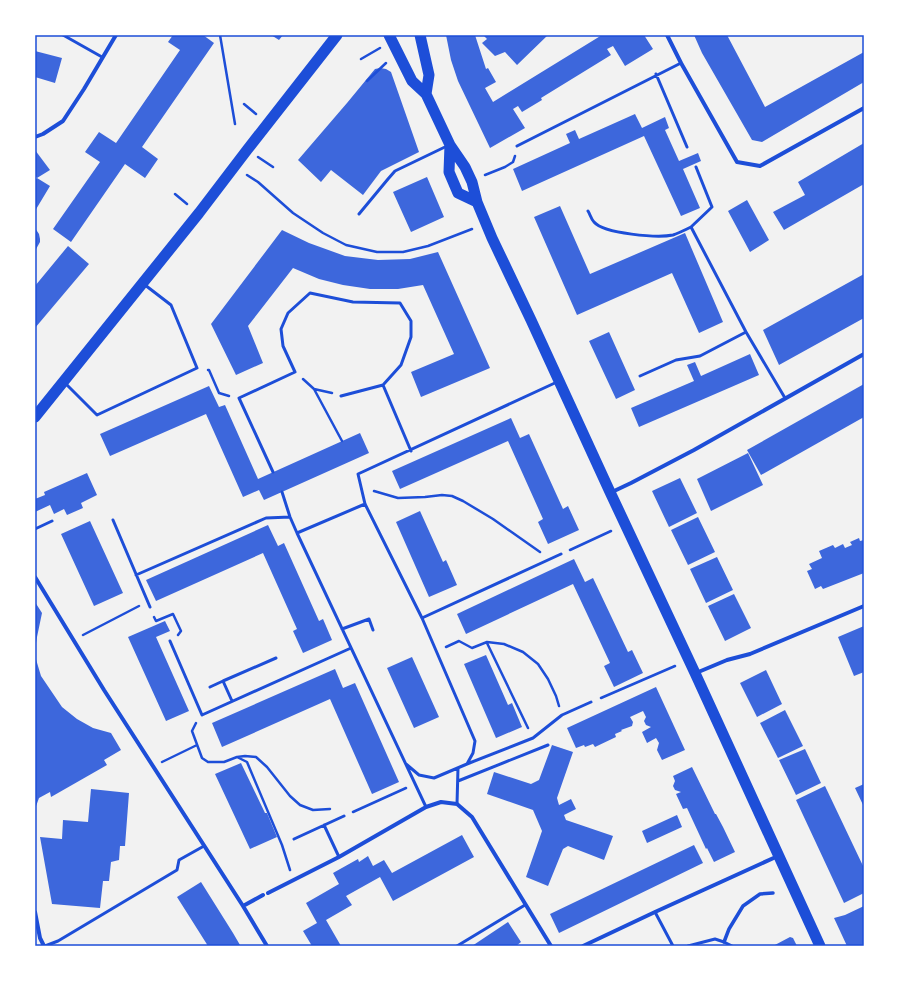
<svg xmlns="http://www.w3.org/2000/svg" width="899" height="981" font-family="'Titillium Web',sans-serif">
<rect width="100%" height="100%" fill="#f2f2f2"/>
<path fill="#3d67dc" d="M173,35H203L214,43L142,147L158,159L145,178L125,164L71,242L53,229L100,162L85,152L99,132L116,143L180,50L168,42Z
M271,35H283L279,40Z
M446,35H475L486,69L488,68L496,82L485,88L493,102L602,35H644L653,49L625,66L613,46L607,49L611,55L541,98L542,100L522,112L518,106L513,109L525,128L490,148L458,81L451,60Z
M483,35H548L517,65L505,52L495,56L482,43L487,39Z
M694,35H727L765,107L864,52V82L762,142L752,140L702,53Z
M35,51L62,58L55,83L35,77Z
M380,68L386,69L391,72L419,152L381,171L363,195L331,170L321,182L298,160L347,103L375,69Z
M635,114L642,128L665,117L669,128L665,130L679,161L698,153L701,161L683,169L700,208L681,216L644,136L522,191L513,169L570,143L566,134L575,130L579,139Z
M864,143V184L784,230L773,212L805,195L798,182Z
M35,150L50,170L37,178L35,175Z
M427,177L444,217L411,232L393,192Z
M37,178L50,186L35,211V181Z
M747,200L769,240L750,252L728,211Z
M560,206L590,274L685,233L723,322L699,333L672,273L577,315L534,217Z
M35,228L39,234L40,239V242L35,251Z
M282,230L309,243L345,256L378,260L410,259L438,252L490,368L421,397L411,372L454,354L423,285L398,289H370L343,285L319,279L293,268L248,326L263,363L236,375L211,324Z
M68,246L89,264L35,328V286Z
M864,274V318L779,365L763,330Z
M609,332L635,390L616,399L589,341Z
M750,354L759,375L639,427L631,408L694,381L687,365L695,362L701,376Z
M864,384V417L761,475L747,450Z
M209,386L219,407L225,405L258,479L360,433L369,453L264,500L259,490L243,497L206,414L110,456L100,434Z
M511,418L520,438L529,434L563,509L568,506L579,530L548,544L538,522L543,519L508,441L400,489L392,471Z
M748,453L763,485L711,511L697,479Z
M87,473L97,495L81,503L83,508L67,515L64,509L54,514L50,505L35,512V499L45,495L44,492Z
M680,478L697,513L669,527L652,491Z
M420,511L443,562L446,560L457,585L429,597L396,522Z
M698,517L715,552L688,565L671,530Z
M90,521L123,593L94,606L61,534Z
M268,525L278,546L284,543L319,621L323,619L332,640L303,653L293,631L297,629L263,553L156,601L146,580Z
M859,538L860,541L864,540V573L823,589L821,586L815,589L807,571L812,569L809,564L822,558L819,551L833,545L835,548L843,544L845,548L852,545L850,542Z
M717,557L733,590L706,603L690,569Z
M574,559L585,582L593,578L628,652L632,650L643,673L614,687L604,666L610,663L573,584L466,634L457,614Z
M734,594L751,628L725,641L708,606Z
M35,602L42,613L37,637L36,643H35Z
M165,621L170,631L156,637L189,711L166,721L128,637Z
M864,626V672L854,676L838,637Z
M486,655L508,705L512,703L522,727L496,738L464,664Z
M35,656L41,676L62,707L77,719L93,728L111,733L121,750L104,760L107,765L51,797L50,792L39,798L35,809Z
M412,657L439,717L414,728L387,668Z
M335,669L343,688L355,683L399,782L372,794L330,699L222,747L212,723Z
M766,670L782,704L757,717L740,683Z
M656,687L685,750L662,760L657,750L659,743L656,738L647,743L642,732L651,727L646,725L644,721L646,717L643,711L630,717L633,722L632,726L621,730L622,731L615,734L616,737L595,747L593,744L585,747L584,745L576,748L567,728Z
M785,710L803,746L778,758L760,723Z
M552,745L573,752L557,798L559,805L571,799L576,809L564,815L566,820L613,836L604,860L568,846L563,849L548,886L526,877L542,831L533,810L487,794L494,772L531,784L539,780Z
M805,749L821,783L796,795L779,760Z
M241,763L265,813H267L277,837L250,849L215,774Z
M692,767L715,814H716L723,827L735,852L714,862L707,848L706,849L687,808L683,809L676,794L681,792L675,790L673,786L675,781L673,776Z
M864,784V807L855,788Z
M825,786L864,868V893L844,903L796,800Z
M91,789L129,793L125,846H120L119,860L111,862L109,881H103L100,908L52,904L40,837L62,839L63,820L88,822Z
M677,815L682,827L647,843L642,831Z
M462,835L474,857L393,901L380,877L346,896L352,905L326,920L341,946H312L303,931L317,923L306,903L339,884L333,873L358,859L359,862L368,856L373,866L384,860L392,873Z
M694,845L703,863L559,933L550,914Z
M201,882L233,933L240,945L238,946H208L177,897Z
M864,906V946H847L834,918L845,915Z
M508,922L521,942L516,946H472Z
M790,937L793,938L797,946H773Z"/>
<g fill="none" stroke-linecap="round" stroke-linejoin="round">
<path stroke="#1d4ed8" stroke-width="2.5" d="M220,35L235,124
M361,59L380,48
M367,81L386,63
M244,104L256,114
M258,157L273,167
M247,175L258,182L293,213L323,233L346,245L377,252H403L428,246L472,229
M485,175L505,167L513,162L515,156
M175,194L187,204
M208,370H209L219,393L229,396
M303,379L314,389L332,393
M314,389L342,441
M374,491L398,498L425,497L442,495L452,496L463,501L493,519L540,552
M570,550L611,531
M154,617L156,621L173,614L181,631L178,635
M83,635L139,606
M487,643L528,728
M446,647L459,641L472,648L487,642L504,644L523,652L538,664L548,679L556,696L559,706
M601,698L675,666
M196,723L192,731L202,758L208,762H224L237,757L245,756L256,757L267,767L290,796L300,805L313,810L330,809
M237,757L247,762L282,845L290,870
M162,762L197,745
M353,812L406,788"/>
<path stroke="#1d4ed8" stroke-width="3" d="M63,35L102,57
M656,74L687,147
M517,146L681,63
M696,167L712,207L691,227L746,332L785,398
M588,211C590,214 591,219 594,222C604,234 658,238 673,235C679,233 685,230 691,227
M359,214L388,179L395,171L447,146
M640,376L676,360L700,356L746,332
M65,383L97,415L197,368L171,305L145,285
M383,385L411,451
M273,472L239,398L295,372L283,346L281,329L288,313L310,293L353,302L400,303L411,321V337L401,365L383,385L341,396
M282,492L290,517L297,533L426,807
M113,520L150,607
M35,529L52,521
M297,533L365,504
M136,575L266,518L290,517
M422,618L561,554
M342,629L369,619L373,630
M170,641L202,715L351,648
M210,687L223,681
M232,701L223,681L276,658
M406,764L419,775L434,778L467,764L473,753L475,741L422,618L365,504L358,474L557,382
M467,764L533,738L562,715L591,702
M458,781L548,745
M457,804L458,768
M324,825L339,857
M294,839L344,816
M655,912L673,946
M45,946L58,941L177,870L179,860L204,846
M457,946L525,905
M688,946L715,939L724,942L732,946"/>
<path stroke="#1d4ed8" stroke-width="3.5" d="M724,942L729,929L743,906L760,894L773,893"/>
<path stroke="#1d4ed8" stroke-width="4" d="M667,35L681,63L737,162L760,166L864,108
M35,137L43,134L63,121L84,89L116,35
M612,492L631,483L694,450L864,354
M35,577L104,690L243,906L267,946
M696,673L727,660L750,654L864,606
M268,893L339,857L426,807L441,802L457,804L472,817L551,946
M243,906L263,895
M35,912L40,938L44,946
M583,946L655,912L778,856"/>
<path stroke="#1d4ed8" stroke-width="11" d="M389,35L412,81L426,94L450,145L465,167L472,182L477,202L492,238L531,320L610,492L695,673L820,946
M420,35L429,75L426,94
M450,145L449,172L458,193L477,202
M35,417L199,213L247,150L337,35"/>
</g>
<rect width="899" height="981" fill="none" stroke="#ffffff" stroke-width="72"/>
<rect x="36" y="36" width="827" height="909" fill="none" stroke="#1d4ed8" stroke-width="1.5"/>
</svg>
